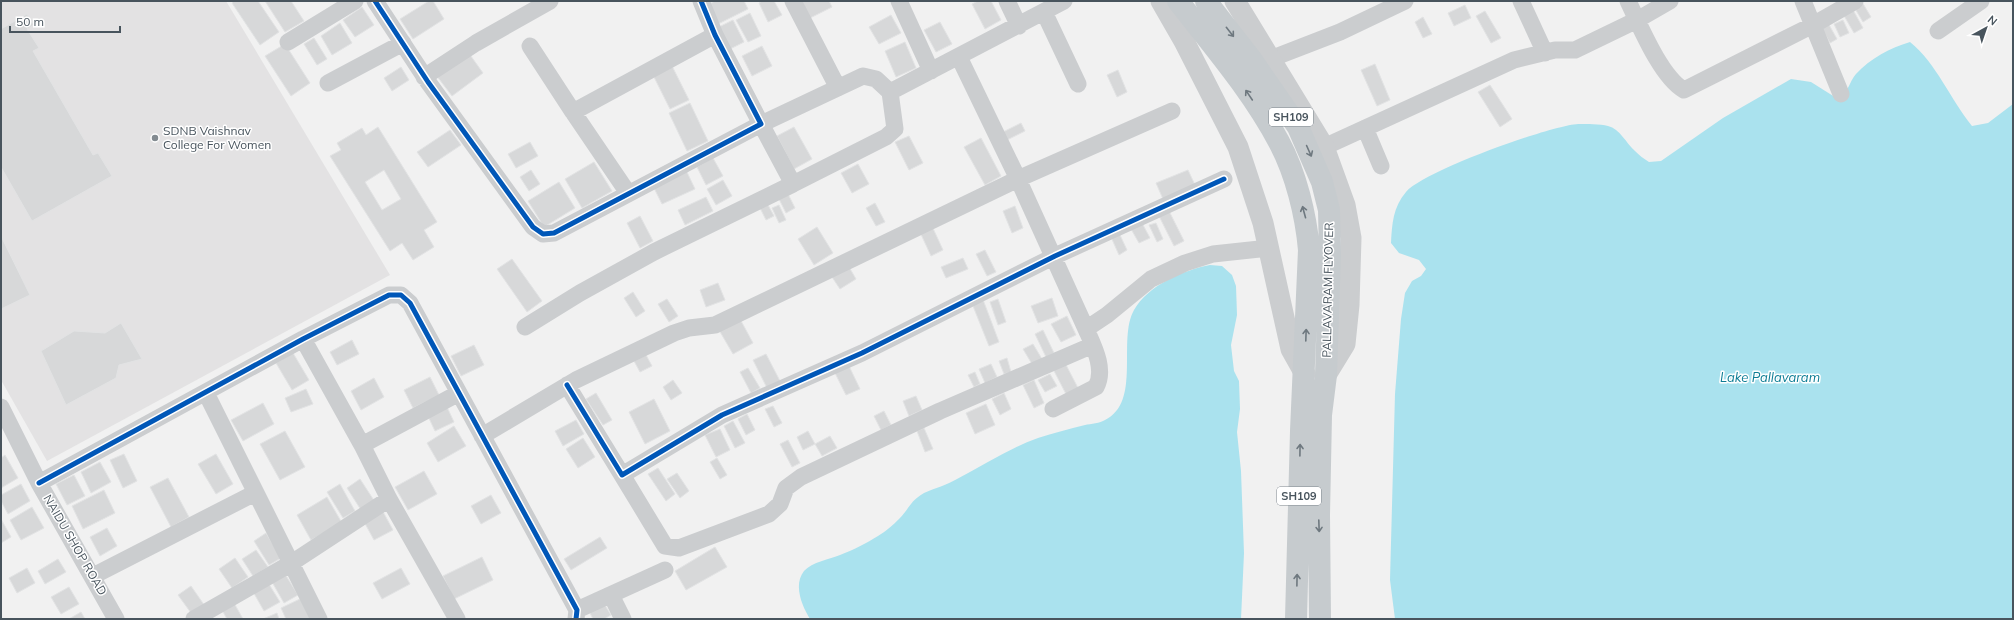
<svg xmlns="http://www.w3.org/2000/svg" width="2014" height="620" font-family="Mulish,sans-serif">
<rect width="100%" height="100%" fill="#f1f1f1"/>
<path fill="#e3e2e3" d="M1,1H226L390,275L47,461L1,380Z"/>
<path fill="#aae2ee" d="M1910,42C1937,64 1950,99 1972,126L1988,123L2013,104V619H1395L1390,580L1395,394L1401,319L1405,293L1412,281L1421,276L1426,269L1419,260L1399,253L1391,243C1392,224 1393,207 1406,192C1424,171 1549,126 1578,124C1587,124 1600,124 1608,126C1620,129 1626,143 1635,151C1639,155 1644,159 1649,162L1661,161L1723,118L1791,79L1811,82L1838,99C1850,90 1848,84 1856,74C1871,58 1890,48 1910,42Z
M1210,265L1222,266L1232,275L1236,286L1237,315L1231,345L1234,371L1239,381L1240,409L1237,432L1241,471L1244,553L1241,619H810C802,606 793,585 804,571C812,562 830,559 840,555C853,550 867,543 878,536C885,532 893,525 899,519C910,508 909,502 924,493C935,488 947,485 957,479C984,465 1010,448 1038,438C1053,433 1069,429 1085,425C1091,424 1100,423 1105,420C1142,402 1117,340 1134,310C1148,285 1184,270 1210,265Z"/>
<path fill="#d7d8d9" stroke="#e2e3e4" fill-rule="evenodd" d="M234,1H258L279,32L260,45L232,3Z
M265,1H291L304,21L285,32Z
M429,1H433L444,19L413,39L400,19Z
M715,1H744L748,9L716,25L706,6Z
M762,1H774L782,15L768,22L759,3Z
M802,1H829L832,7L810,18Z
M978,1H991L1001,20L985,29L972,4Z
M1862,2L1871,17L1863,22L1854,7Z
M1465,5L1471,18L1454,26L1448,13Z
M362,7L374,25L355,37L343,20Z
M1852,8L1863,28L1854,33L1843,14Z
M1485,11L1501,38L1491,43L1476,16Z
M750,13L761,36L748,42L736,20Z
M27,14L34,25L27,29L39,48L33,51L93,155L98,153L112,176L32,221L1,167V29Z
M891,15L901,33L879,44L869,27Z
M1423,17L1432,34L1423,38L1415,22Z
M733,20L744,42L728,50L717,28Z
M1843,20L1849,33L1840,37L1834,24Z
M940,22L952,44L936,52L924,30Z
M340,23L352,43L332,55L321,36Z
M1828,23L1837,39L1830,43L1821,27Z
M314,38L327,59L317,65L304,44Z
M905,42L916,68L896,77L885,51Z
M285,44L310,83L291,96L265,56Z
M762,46L772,66L752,76L742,56Z
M468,52L483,73L452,96L436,75Z
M671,64L689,100L670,109L652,73Z
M1375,64L1390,100L1377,106L1361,70Z
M401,67L409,80L392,91L384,78Z
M1118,70L1127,92L1117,97L1107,75Z
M1490,85L1512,119L1500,127L1478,92Z
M690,103L708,141L687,151L669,113Z
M1021,123L1025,131L1003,142L999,134Z
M378,127L437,222L424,230L434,247L413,260L402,243L390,251L330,156L341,150L337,143L362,128L366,135ZM384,170L401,199L382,210L365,182Z
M794,127L812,159L794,169L777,136Z
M450,130L461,145L428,167L417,152Z
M909,136L923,163L909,170L895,142Z
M981,138L1001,176L985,185L964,147Z
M530,142L538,156L516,168L508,154Z
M713,158L723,176L706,185L697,167Z
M594,162L612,191L582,208L565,179Z
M858,164L869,184L852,193L841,173Z
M685,168L695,189L662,204L652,184Z
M531,170L540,184L529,191L520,177Z
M1188,170L1195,185L1163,199L1156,183Z
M723,180L732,196L716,205L707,189Z
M559,182L575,208L544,227L528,201Z
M788,194L795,208L786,213L779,199Z
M706,197L713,211L685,225L678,210Z
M875,203L885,222L876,226L866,208Z
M768,205L774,216L766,220L760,208Z
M779,205L786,220L779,223L772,208Z
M1015,206L1023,228L1012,233L1003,211Z
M1168,209L1184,241L1174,246L1158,214Z
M640,216L653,241L640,248L627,223Z
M1142,223L1150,238L1139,243L1131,229Z
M1156,223L1163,239L1157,242L1149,225Z
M931,224L943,250L931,256L919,230Z
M817,227L833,253L814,265L798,239Z
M1119,233L1127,250L1119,255L1111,237Z
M1,236L30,295L1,309Z
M985,250L996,272L987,276L976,254Z
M963,258L968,269L946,278L941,267Z
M512,259L542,301L527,312L497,269Z
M849,267L856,279L840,289L832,277Z
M718,283L725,300L706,307L700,290Z
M633,292L645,311L636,317L624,298Z
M982,297L999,342L989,346L971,301Z
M1052,298L1058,316L1038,323L1031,306Z
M667,299L678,316L669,322L658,304Z
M998,299L1006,322L998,325L990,302Z
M1067,316L1076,335L1061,342L1051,324Z
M740,319L753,343L733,354L719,330Z
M121,323L142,359L119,365L116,378L66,405L41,351L74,331L105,333Z
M1043,330L1054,353L1046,357L1035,334Z
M352,340L359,354L337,365L330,352Z
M1033,344L1042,359L1032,364L1023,349Z
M474,345L484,365L461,376L451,356Z
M293,353L309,380L292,390L276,363Z
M766,354L780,381L767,388L753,360Z
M646,355L652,366L640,372L634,361Z
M1007,358L1011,372L1004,374L999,361Z
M1064,361L1078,388L1066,394L1052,367Z
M848,364L860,389L846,395L834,371Z
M991,364L997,377L985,383L979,369Z
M748,368L760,388L751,393L740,372Z
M975,372L980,384L974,387L968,375Z
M1050,374L1057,386L1045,392L1038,380Z
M430,377L439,395L413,408L404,390Z
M374,378L384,397L361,410L351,391Z
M673,380L682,393L671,400L663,387Z
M1034,380L1044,403L1034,408L1023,385Z
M306,389L313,404L291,412L285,398Z
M596,393L612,420L603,425L586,399Z
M1004,393L1011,409L1000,415L992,399Z
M916,396L922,410L909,416L903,401Z
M654,399L670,431L645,444L629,412Z
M263,403L274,424L243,441L231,420Z
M986,404L995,425L975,434L966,413Z
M446,405L454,422L435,431L427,414Z
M773,406L782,423L774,427L765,409Z
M884,411L891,425L881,430L874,416Z
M747,414L755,430L746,435L738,419Z
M576,420L584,434L563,446L555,431Z
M733,421L745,443L735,448L724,426Z
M454,426L466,446L438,462L427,443Z
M924,428L933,449L925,452L917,431Z
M720,429L730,450L716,457L705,435Z
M285,431L305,467L280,480L260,444Z
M808,431L815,444L803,450L797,437Z
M830,436L837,448L822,456L815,444Z
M583,438L595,457L578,468L566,449Z
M788,440L800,463L792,467L780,444Z
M124,454L137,481L123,488L110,460Z
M216,454L233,484L216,494L198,464Z
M5,455L18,478L1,488V458Z
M717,458L727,475L720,479L710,462Z
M100,462L111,482L91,493L81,472Z
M658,468L675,494L666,501L648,474Z
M424,471L437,494L408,510L395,487Z
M677,473L689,491L680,498L667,479Z
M74,475L85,496L67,505L56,484Z
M168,478L189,517L171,527L150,487Z
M360,479L375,502L361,510L347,488Z
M21,484L30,501L8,514L1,501V495Z
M340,484L355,511L343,518L327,492Z
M104,490L115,513L83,529L72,506Z
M491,495L501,513L481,524L471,506Z
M327,497L342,523L311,540L297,515Z
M32,507L44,528L21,540L10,520Z
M381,508L393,530L374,540L362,518Z
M1,519L11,537L1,543Z
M107,528L117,546L100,556L90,537Z
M266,533L281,558L269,565L254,541Z
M600,537L607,548L571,570L564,559Z
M715,547L727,567L686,590L675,571Z
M256,550L268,567L253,576L242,559Z
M482,557L493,580L454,599L443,576Z
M235,558L248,577L232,588L219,569Z
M58,559L66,572L45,584L38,571Z
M27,568L35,583L17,593L9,578Z
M401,568L410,584L382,599L373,583Z
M285,574L298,595L284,603L272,582Z
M267,581L280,602L264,611L252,590Z
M191,586L207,609L194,617L178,595Z
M69,587L79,604L61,614L51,597Z
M302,598L312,619H286L281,608Z
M603,602L611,615L604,619H593L589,611Z
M234,603L243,619H227L222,610Z
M81,612L85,619H69Z
M277,613L279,619H263Z"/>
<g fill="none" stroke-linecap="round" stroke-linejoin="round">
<path stroke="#cbcdcf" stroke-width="17" d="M375,1L428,82L533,227L543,234L554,233L761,124L715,35L701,1
M793,1L838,88
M899,1L931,71
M1007,1L1019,26
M1521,1L1545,53
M1628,1C1640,26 1661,77 1684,90L1813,25L1855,1
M1803,1L1841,94
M1044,12L1078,84
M1938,31L1981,1
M288,42L355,1
M530,46L573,112
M1270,59L1340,32L1405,1
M863,76L876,79L890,92L895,129L886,137L793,184L761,124Z
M424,77L476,43L550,1
M328,83L403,43
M890,92L1064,1
M1365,128L1381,166
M1324,147L1514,60L1555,50H1575L1637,20L1670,1
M628,193L573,112L715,35
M525,327L580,293L654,252L793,184
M1086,329L1107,315L1151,279L1185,263L1213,254L1269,248
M303,339L362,445L389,499L457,619
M567,385L622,475L722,415L862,353L1055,256L1224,179
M206,393L319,619
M1,407L39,483L116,619
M1053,409L1096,387C1106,369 1093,345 1086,329L1018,179L1172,111
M482,436L576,380L674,333L689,328L715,325L1018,179L959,57
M362,445L459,393
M622,475L665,546L679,548L769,514L780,504L786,488L801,477L940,411L1093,345
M39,483L303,339L389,295H401L410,303L577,610L576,619
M93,576L255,493
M611,595L623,619
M577,610L665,570
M194,619L290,564L389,499"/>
<path stroke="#cbcdcf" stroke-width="21" d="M1161,1L1184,41L1238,147L1263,223L1291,349L1305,374
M1235,1L1324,147L1345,205L1351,238L1349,305L1345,344L1326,375"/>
<path stroke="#c6cbce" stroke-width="22" d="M1178,1C1213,46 1252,91 1279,142C1296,174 1306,215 1309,250L1301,431L1296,619
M1206,1L1251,59L1298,127L1322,182L1329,210L1330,254L1326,375L1321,415L1319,515L1320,619"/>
<g stroke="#fff" stroke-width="8">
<path id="cycleway" d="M375,1L428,82L533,227L543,234L554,233L761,124L715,35L701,1
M567,385L622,475L722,415L862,353L1055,256L1224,179
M39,483L303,339L389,295H401L410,303L577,610L576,619"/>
</g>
<use href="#cycleway" stroke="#0057b8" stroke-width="5"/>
</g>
<defs><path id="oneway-shaft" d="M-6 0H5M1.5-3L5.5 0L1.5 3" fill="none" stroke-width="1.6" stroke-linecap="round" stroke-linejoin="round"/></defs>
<g stroke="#6e787f">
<use href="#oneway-shaft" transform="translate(1230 32) rotate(52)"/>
<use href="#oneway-shaft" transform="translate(1249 95) rotate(-124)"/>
<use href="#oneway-shaft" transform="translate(1309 151) rotate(66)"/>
<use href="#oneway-shaft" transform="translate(1304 212) rotate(-105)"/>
<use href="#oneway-shaft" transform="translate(1306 335) rotate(-88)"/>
<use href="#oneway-shaft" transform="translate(1300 450) rotate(-89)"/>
<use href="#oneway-shaft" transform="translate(1319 526) rotate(88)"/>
<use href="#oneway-shaft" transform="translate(1297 580) rotate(-89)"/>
</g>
<circle fill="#838b91" stroke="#fff" stroke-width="1.5" cx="155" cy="138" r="4"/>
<g text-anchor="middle" stroke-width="3" stroke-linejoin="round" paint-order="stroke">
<g fill="#fff" stroke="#7f878e" stroke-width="1">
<rect x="1269" y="108" width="44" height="18" rx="3"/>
<rect x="1277" y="487" width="44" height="18" rx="3"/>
</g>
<g font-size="11" font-weight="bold" fill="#48545d">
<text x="1291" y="121">SH109</text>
<text x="1299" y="500">SH109</text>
</g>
<g font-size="12" fill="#48545d" stroke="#fff" text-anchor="start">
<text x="163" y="135">SDNB Vaishnav<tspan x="163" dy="14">College For Women</tspan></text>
</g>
<g font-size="12" fill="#48545d" stroke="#fff">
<text transform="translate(1328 290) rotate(-89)" y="4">PALLAVARAM FLYOVER</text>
<text transform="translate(75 545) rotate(60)" y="4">NAIDU SHOP ROAD</text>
</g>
<g font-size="13" font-style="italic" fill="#0d7d95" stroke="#fff">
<text x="1770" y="382">Lake Pallavaram</text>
</g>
</g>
<rect width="2014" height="620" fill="none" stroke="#48545d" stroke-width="4"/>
<g transform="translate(1986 28) rotate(40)" stroke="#ffffff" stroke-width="3" paint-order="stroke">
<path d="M0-3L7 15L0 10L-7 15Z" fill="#48545d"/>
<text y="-6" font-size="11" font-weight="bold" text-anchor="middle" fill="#48545d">N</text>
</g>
<path d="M10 26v6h110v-6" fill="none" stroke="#48545d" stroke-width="2"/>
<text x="16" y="26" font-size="12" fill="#48545d" stroke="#ffffff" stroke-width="3" paint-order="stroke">50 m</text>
</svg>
